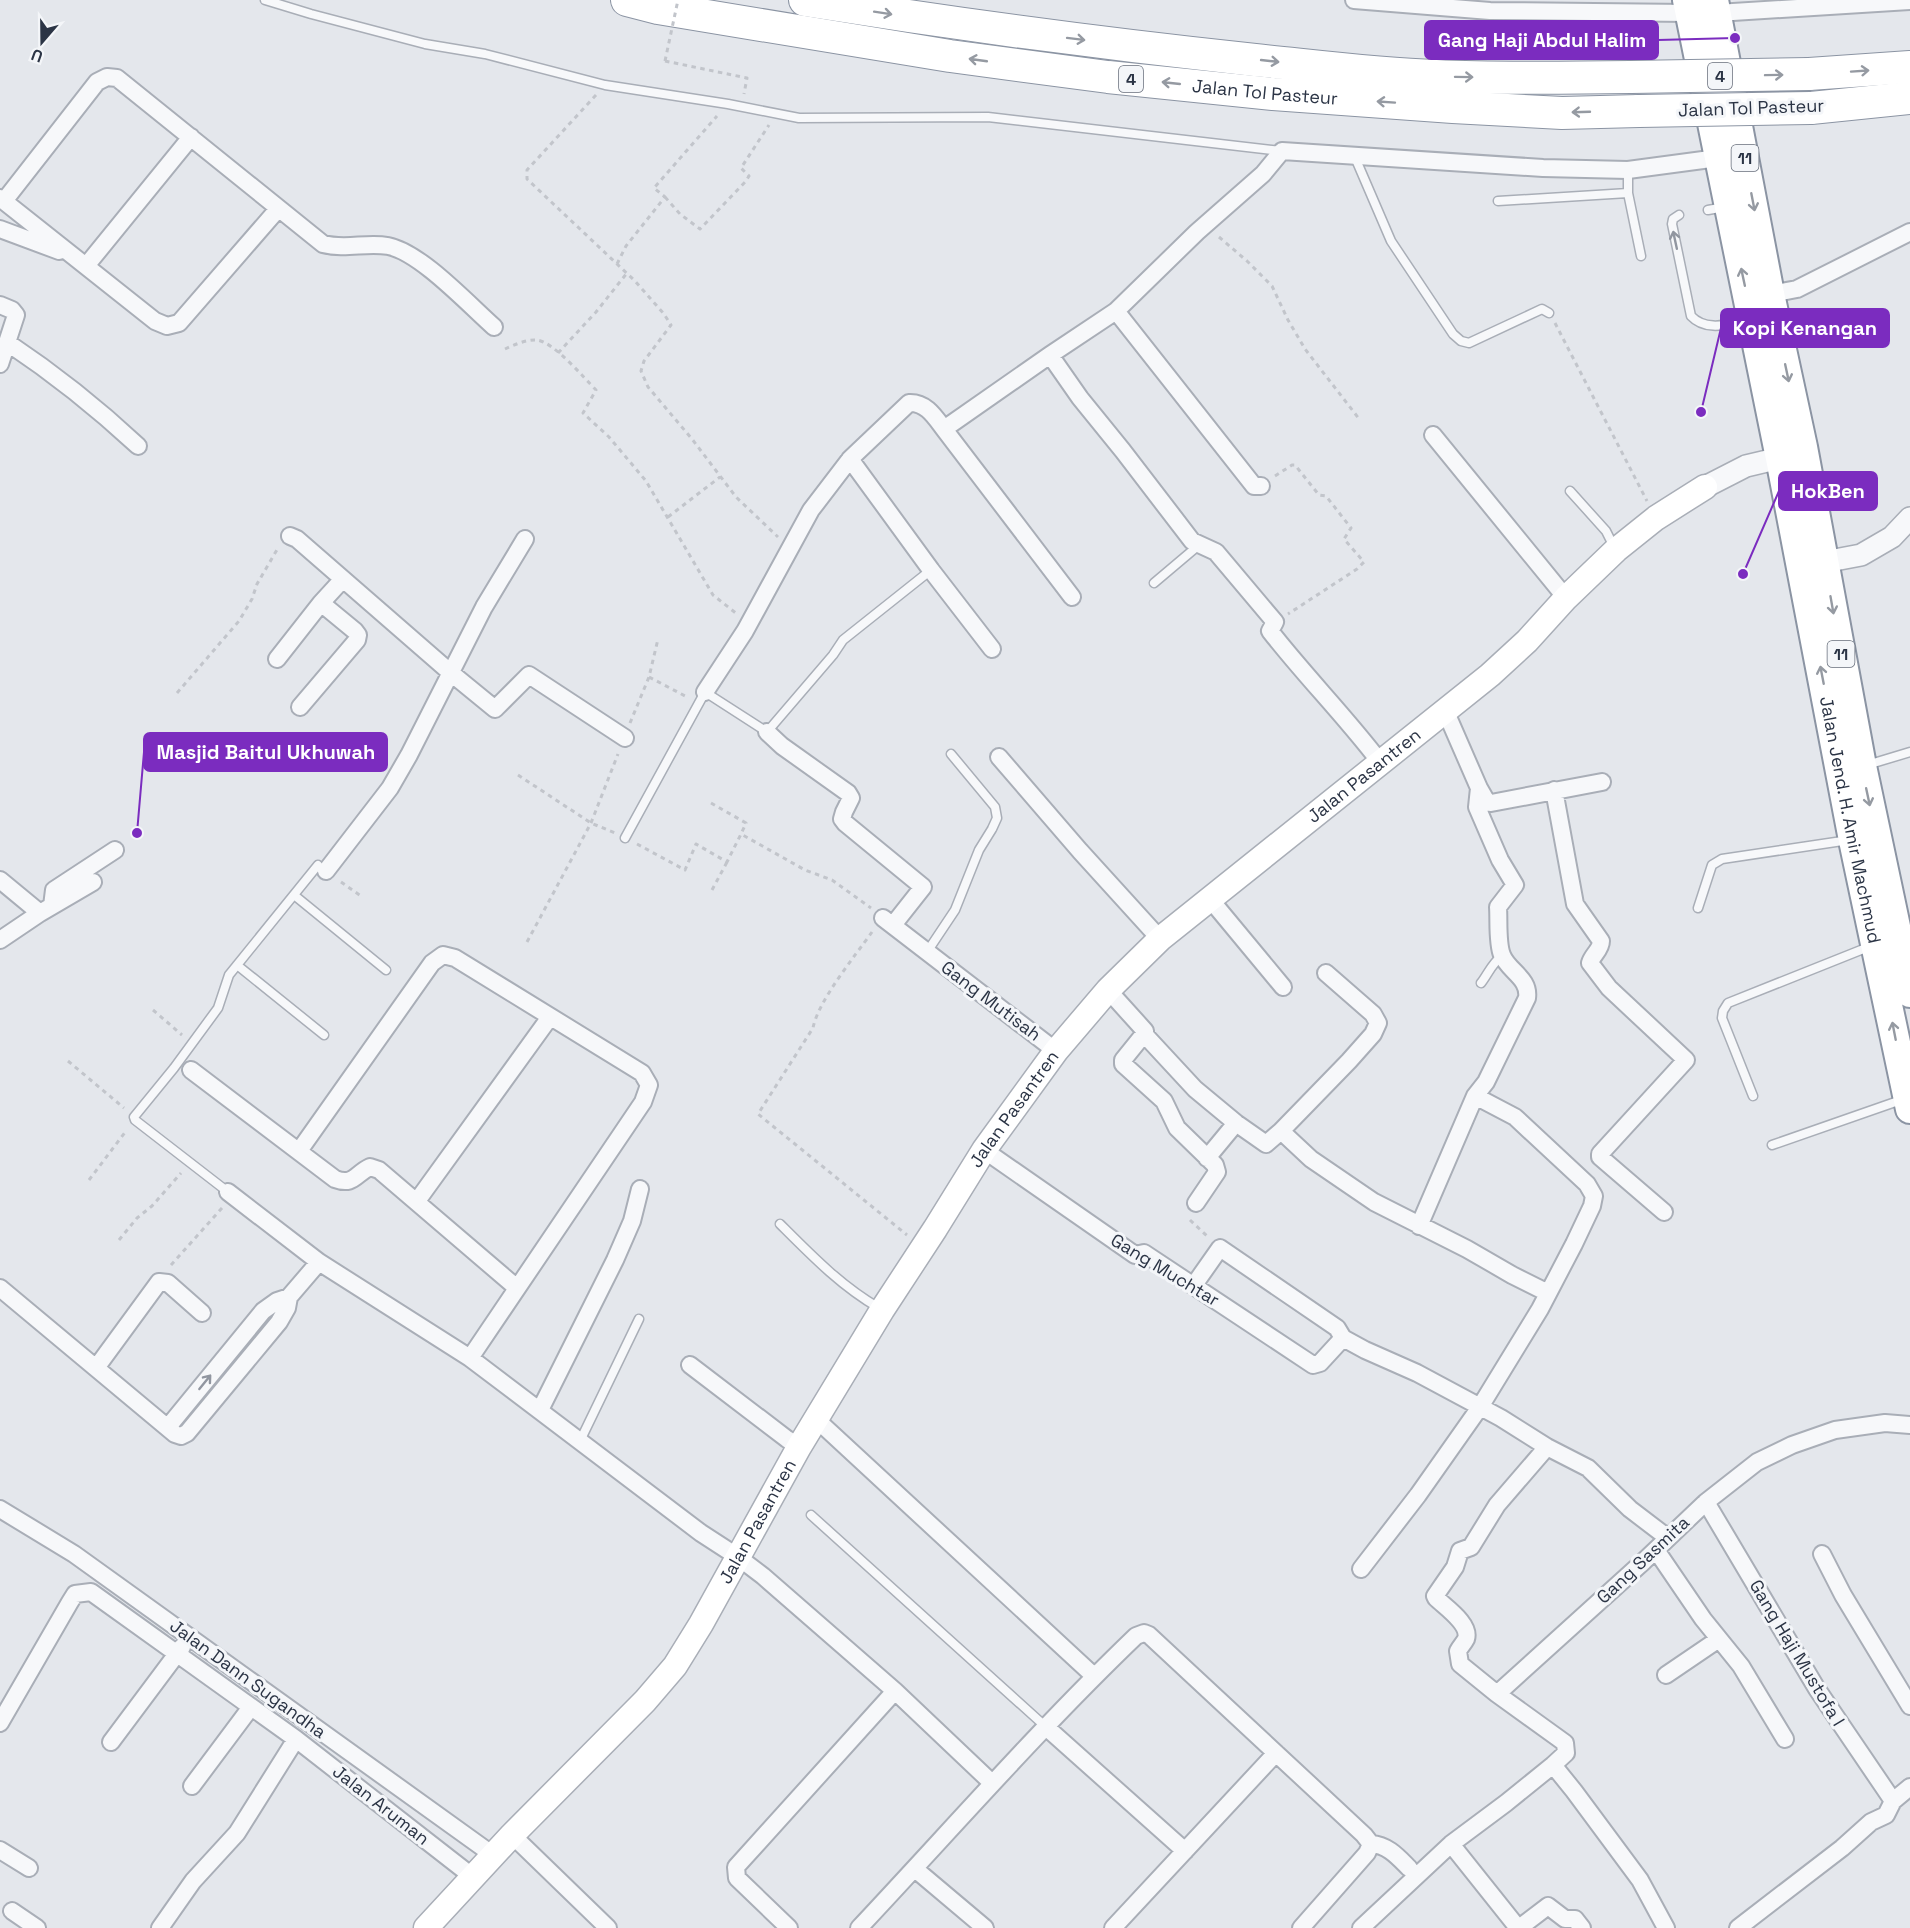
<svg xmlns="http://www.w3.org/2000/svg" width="1910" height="1928" font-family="'Space Grotesk',sans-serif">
<rect width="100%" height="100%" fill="#e4e7ec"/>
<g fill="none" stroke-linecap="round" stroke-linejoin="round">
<g stroke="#a9aeb7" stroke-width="11">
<path id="service" d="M265,0L311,14L425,44L485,54L605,85L728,104L799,118L988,117L1281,151
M1354,155L1391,241L1453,334L1461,341L1469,343L1542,309L1549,313
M1628,170V193L1641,256
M1498,201L1628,193
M1708,210L1725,207
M1679,215L1673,219L1672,224L1691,316C1706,332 1729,324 1749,321
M1570,491L1606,531L1615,549
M1154,583L1199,545
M1867,765L1910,752
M625,838L705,692L767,732L833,655L843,640L931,570
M294,895L386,970
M1698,908L1712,865L1722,859L1849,840
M927,952L955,910L979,850L992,829L997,818L995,807L951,754
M237,965L324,1035
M1481,983C1488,974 1492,963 1502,956
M1753,1096L1722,1018L1723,1011L1728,1003L1871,946
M1772,1145L1904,1099
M228,1192L135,1120L134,1117L174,1068L218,1008L229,975L318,865
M780,1224C811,1255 841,1286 879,1308
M580,1441L639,1319
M811,1515L1046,1727"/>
</g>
<g stroke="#a9aeb7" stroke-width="20">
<path id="minor" d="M1354,0L1490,11L1689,13
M1717,13L1910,1
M0,198L155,321L167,326L179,323L278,209
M4,201L97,82L107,77L117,78L323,244C346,250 366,242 388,246C420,252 468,304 494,327
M0,229L59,251
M86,266L191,137
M1770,294L1797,289L1910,232
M0,305L12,310L16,315L0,364
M1116,311L1254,486H1261
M8,343C56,375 95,406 138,446
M1050,355L1080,398L1123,451L1192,541L1216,552L1275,622L1270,631C1305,676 1345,716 1380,762
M944,429L1050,355L1116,311L1197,232L1263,174L1282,151L1543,168L1628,170L1718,158
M1433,435L1566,598
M850,459L931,570L992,649
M290,536L297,539L451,673L495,709L529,675L625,738
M277,659L321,603L343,579
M705,692L745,631L811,510L850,459L909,403C926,402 935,417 944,429L1072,597
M300,707L357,640L358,635L355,631L321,603
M1445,710L1479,788L1487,802L1491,803L1602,782
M767,732L782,746L848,793L851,798L844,812L842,819L845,823L923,887L893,925
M999,757L1080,851L1160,939
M1554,790L1575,904L1601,941C1601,950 1592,955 1590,963L1609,988L1686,1060L1600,1154V1157L1664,1212
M326,871L390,788L409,755L484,607L525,539
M0,880L40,913
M1210,899L1283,987
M52,906L54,890L115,850
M883,918L1056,1051
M0,940L40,913L93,882
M1108,990L1145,1031L1144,1034L1123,1060V1064L1164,1101L1177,1128L1215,1165L1217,1172L1196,1203
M1144,1034L1195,1089L1236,1123L1266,1144L1281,1131L1311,1159L1374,1202L1467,1249L1512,1275L1548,1293
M191,1070L335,1179C354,1186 355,1174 370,1167L379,1170L517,1288
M1281,1131L1349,1061L1373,1034L1378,1023L1373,1014L1326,973
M984,1150L1135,1255L1144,1253L1313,1365L1320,1363L1343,1338
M299,1151L432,963L443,955L455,958L642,1073L649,1085L643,1102L470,1358
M1207,1158L1236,1123
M228,1192L319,1262L470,1358L701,1533L738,1557L763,1576L895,1691L992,1783
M417,1201L550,1017
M1419,1226L1475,1096L1486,1082L1527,998C1530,978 1508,971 1502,955C1497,943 1499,920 1498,907L1515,885L1500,860L1477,807L1479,788
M1194,1285L1220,1248L1337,1328L1343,1338L1365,1350L1417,1373L1501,1418L1547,1447L1588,1468L1630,1509L1668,1538
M0,1288L175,1434L181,1436L187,1433L279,1322L287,1308L289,1297L319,1262
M690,1365L787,1439L799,1447
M96,1368L159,1282L168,1283L202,1313
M540,1410L615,1260L632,1221L640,1189
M816,1419L1094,1676
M168,1427L263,1311L277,1301L289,1297
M1706,1502L1817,1689L1893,1801
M0,1509L74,1554L493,1855
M1656,1550L1703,1619L1741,1666L1785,1739
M1822,1554L1843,1595L1910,1706
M1361,1569L1418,1495L1480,1407L1540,1309L1574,1244L1592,1206L1594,1196L1587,1184L1515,1117L1475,1096
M1666,1675L1719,1639
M1497,1694L1460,1664L1458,1651C1460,1647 1464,1643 1466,1639C1471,1624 1445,1607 1436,1598L1435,1596L1455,1567L1460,1551L1471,1547L1497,1505L1547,1447
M0,1723L70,1602L75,1594L91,1592L296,1739L473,1877
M1046,1727L1185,1851
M111,1742L182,1647
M1553,1765L1574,1791L1640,1880L1666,1928
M192,1786L251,1707
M512,1835L608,1928
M1371,1844C1388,1845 1398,1857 1409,1868
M1451,1844L1518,1928
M0,1850L29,1868
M915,1869L985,1928
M12,1911L37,1928
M160,1928L193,1881L237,1833L296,1739
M789,1928L737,1878L736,1867L895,1691
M859,1928C951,1830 1039,1729 1136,1636L1144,1633L1149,1635L1364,1835L1371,1844L1367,1853L1301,1928
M1113,1928L1276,1753
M1361,1928L1451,1844L1506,1803L1553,1765L1566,1753L1565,1743L1497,1694L1644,1561L1706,1502L1757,1462L1792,1445L1835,1430L1885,1423L1910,1425
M1519,1928L1548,1906L1565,1919H1575L1582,1928
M1738,1928L1842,1848L1871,1822L1886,1815L1893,1801L1910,1787"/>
</g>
<g stroke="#a9aeb7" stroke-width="24">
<path id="tertiary" d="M1705,487L1746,466L1780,458
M1824,562L1861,555L1892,537L1910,518"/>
</g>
<g stroke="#a9aeb7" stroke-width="27">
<g id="secondary">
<path id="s1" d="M426,1928L512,1835L645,1701L675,1666L701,1624L799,1447L882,1310L935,1229L984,1150L1056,1051L1108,990L1160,939L1490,675L1527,641L1566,598L1616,550L1656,518L1705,487"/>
</g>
</g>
<g stroke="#8b94a3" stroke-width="32">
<g id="trunk">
<path id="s2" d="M1687,0L1780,458L1853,840L1910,1109"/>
<path d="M1714,0L1770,294L1803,447L1862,766L1910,993"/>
</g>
</g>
<g stroke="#8b94a3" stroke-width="34">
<g id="motorway">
<path id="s3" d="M627,0L658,8L950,56L1108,77L1273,94L1453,107L1562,113L1639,111"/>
<path d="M805,0C954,24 1104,44 1255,60C1315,66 1375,74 1436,76C1501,79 1566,78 1631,77"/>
<path d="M1809,74L1910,67"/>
<path d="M1811,108L1910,98"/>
</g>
</g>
<path stroke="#c2c5cb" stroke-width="3" stroke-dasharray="4.5 4.5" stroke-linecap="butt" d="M665,61L747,78L744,94
M596,95L527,170V179L635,281L664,314L671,325L644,361L641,371L648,387L692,439L736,497L778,537
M665,197L680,214L700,229L746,181L749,176L741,168L769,125
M1219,237L1247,261L1272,286L1288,320L1305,349L1360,420
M617,264L626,246L665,197L654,188L717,116
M1555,323L1647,501
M505,349C514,345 527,339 537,340C554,342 584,378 596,390L583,413L609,437L646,481L713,595L737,614
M558,353L596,312L627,273
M1275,476L1292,465H1295L1319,495L1326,496L1351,528L1344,539L1364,562L1357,569L1288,614
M668,517L720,477
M649,677L687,697
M177,693L239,621L252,599L257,584L278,548
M630,723L649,677L658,639
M518,775L591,823L615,833
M711,803L746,823L741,834
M637,844L685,870L696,844L727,862L741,834L805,870L832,880L871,908
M341,882L361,896
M712,890L727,862
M872,932C855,956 818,1001 813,1028L758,1114L907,1235
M527,942L591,823L618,754
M153,1010L182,1035
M68,1061L124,1108
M89,1180L126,1131
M1190,1220L1207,1236
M119,1240L137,1218L152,1206L181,1173
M171,1265L222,1208"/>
<use href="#service" stroke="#f7f8fa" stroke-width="8"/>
<use href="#minor" stroke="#f7f8fa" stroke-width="16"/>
<use href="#tertiary" stroke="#f7f8fa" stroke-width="21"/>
<use href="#secondary" stroke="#fff" stroke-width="24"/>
<use href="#trunk" stroke="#fff" stroke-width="28"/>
<use href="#motorway" stroke="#fff" stroke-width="32"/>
<g stroke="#8b94a3" stroke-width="34" stroke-linecap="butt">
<path id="motorway-bridge" d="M1631,77L1809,74
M1639,111L1811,108"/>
</g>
<path stroke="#c2c5cb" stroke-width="3" stroke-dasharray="4.5 4.5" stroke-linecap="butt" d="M665,61L678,0"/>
<use href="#motorway-bridge" stroke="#fff" stroke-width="32"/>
</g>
<defs><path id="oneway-shaft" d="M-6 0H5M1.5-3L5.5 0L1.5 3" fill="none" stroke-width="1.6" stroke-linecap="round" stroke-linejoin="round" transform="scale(1.5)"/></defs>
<g stroke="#959aa2">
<use href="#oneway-shaft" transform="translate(883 13) rotate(9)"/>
<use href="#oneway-shaft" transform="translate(1076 39) rotate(7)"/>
<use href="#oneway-shaft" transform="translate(978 60) rotate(-172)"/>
<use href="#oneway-shaft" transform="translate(1270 61) rotate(6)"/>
<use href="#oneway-shaft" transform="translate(1860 71) rotate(-4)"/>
<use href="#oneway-shaft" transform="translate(1774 75) rotate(-1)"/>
<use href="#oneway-shaft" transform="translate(1464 77) rotate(1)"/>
<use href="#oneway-shaft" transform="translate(1171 83) rotate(-174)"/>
<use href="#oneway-shaft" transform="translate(1386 102) rotate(-176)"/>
<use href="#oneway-shaft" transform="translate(1581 112) rotate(178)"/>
<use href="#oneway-shaft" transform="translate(1753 202) rotate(79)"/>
<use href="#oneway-shaft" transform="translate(1743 277) rotate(-102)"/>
<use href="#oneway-shaft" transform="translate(1787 373) rotate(78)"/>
<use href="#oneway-shaft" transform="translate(1832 605) rotate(80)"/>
<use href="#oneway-shaft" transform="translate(1822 675) rotate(-101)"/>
<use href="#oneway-shaft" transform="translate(1868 797) rotate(78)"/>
<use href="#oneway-shaft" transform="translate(1894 1031) rotate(-101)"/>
</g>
<g stroke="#9196a0">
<use href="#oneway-shaft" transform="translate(1675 240) rotate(-102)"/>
<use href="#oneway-shaft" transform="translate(205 1382) rotate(-51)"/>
</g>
<g text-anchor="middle" stroke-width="6" stroke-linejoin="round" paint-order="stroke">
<g fill="#f4f6f9" stroke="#676e7b" stroke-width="1.5">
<rect x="1708" y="63" width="24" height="26" rx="4.5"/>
<rect x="1119" y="66" width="24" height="26" rx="4.5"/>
<rect x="1731.5" y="145" width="27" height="26" rx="4.5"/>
<rect x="1827.5" y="641" width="27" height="26" rx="4.5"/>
</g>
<g font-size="16" font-weight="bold" fill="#2b3445">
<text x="1720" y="82">4</text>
<text x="1131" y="85">4</text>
<text x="1745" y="164">11</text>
<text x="1841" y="660">11</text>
</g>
<g font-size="18" fill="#2b3445" stroke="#f4f6f9">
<text dy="6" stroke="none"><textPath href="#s3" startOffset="645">Jalan Tol Pasteur</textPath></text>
<text transform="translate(1751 108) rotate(-2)" y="6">Jalan Tol Pasteur</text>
<text dy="6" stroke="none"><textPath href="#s1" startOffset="1500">Jalan Pasantren</textPath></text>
<text dy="6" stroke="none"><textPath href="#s2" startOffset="836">Jalan Jend. H. Amir Machmud</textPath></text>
<text transform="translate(991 1001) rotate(37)" y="6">Gang Mutisah</text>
<text dy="6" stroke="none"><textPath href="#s1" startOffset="1014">Jalan Pasantren</textPath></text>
<text transform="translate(1165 1270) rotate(31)" y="6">Gang Muchtar</text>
<text dy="6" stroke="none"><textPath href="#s1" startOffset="528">Jalan Pasantren</textPath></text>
<text transform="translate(1643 1560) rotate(-43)" y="6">Gang Sasmita</text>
<text transform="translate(1797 1653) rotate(59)" y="6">Gang Haji Mustofa I</text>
<text transform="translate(248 1679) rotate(36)" y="6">Jalan Dann Sugandha</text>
<text transform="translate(381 1805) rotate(38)" y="6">Jalan Aruman</text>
</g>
</g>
<path fill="none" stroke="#7b2cbf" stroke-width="2" d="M1735 38L1658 40M1701 412L1721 328M1743 574L1779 491M137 833L144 752"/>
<g fill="#7b2cbf" stroke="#f4f6f9" stroke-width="2">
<circle cx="1735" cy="38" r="6"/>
<circle cx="1701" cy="412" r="6"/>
<circle cx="1743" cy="574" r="6"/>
<circle cx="137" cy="833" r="6"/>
</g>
<g fill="#7b2cbf" stroke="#7b2cbf" stroke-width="2">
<rect x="1425" y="21" width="233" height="38" rx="6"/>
<rect x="1721" y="309" width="168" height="38" rx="6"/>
<rect x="1779" y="472" width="98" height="38" rx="6"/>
<rect x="144" y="733" width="243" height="38" rx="6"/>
</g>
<g font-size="20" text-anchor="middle" font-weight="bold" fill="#fff">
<text x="1542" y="47">Gang Haji Abdul Halim</text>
<text x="1805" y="335">Kopi Kenangan</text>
<text x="1828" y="498">HokBen</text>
<text x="266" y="759">Masjid Baitul Ukhuwah</text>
</g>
<g transform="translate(42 42) rotate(200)" stroke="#f4f6f9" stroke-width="4.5" paint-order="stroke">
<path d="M0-4.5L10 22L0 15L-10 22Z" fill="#2b3445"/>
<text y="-9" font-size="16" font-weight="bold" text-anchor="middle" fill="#2b3445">U</text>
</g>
</svg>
